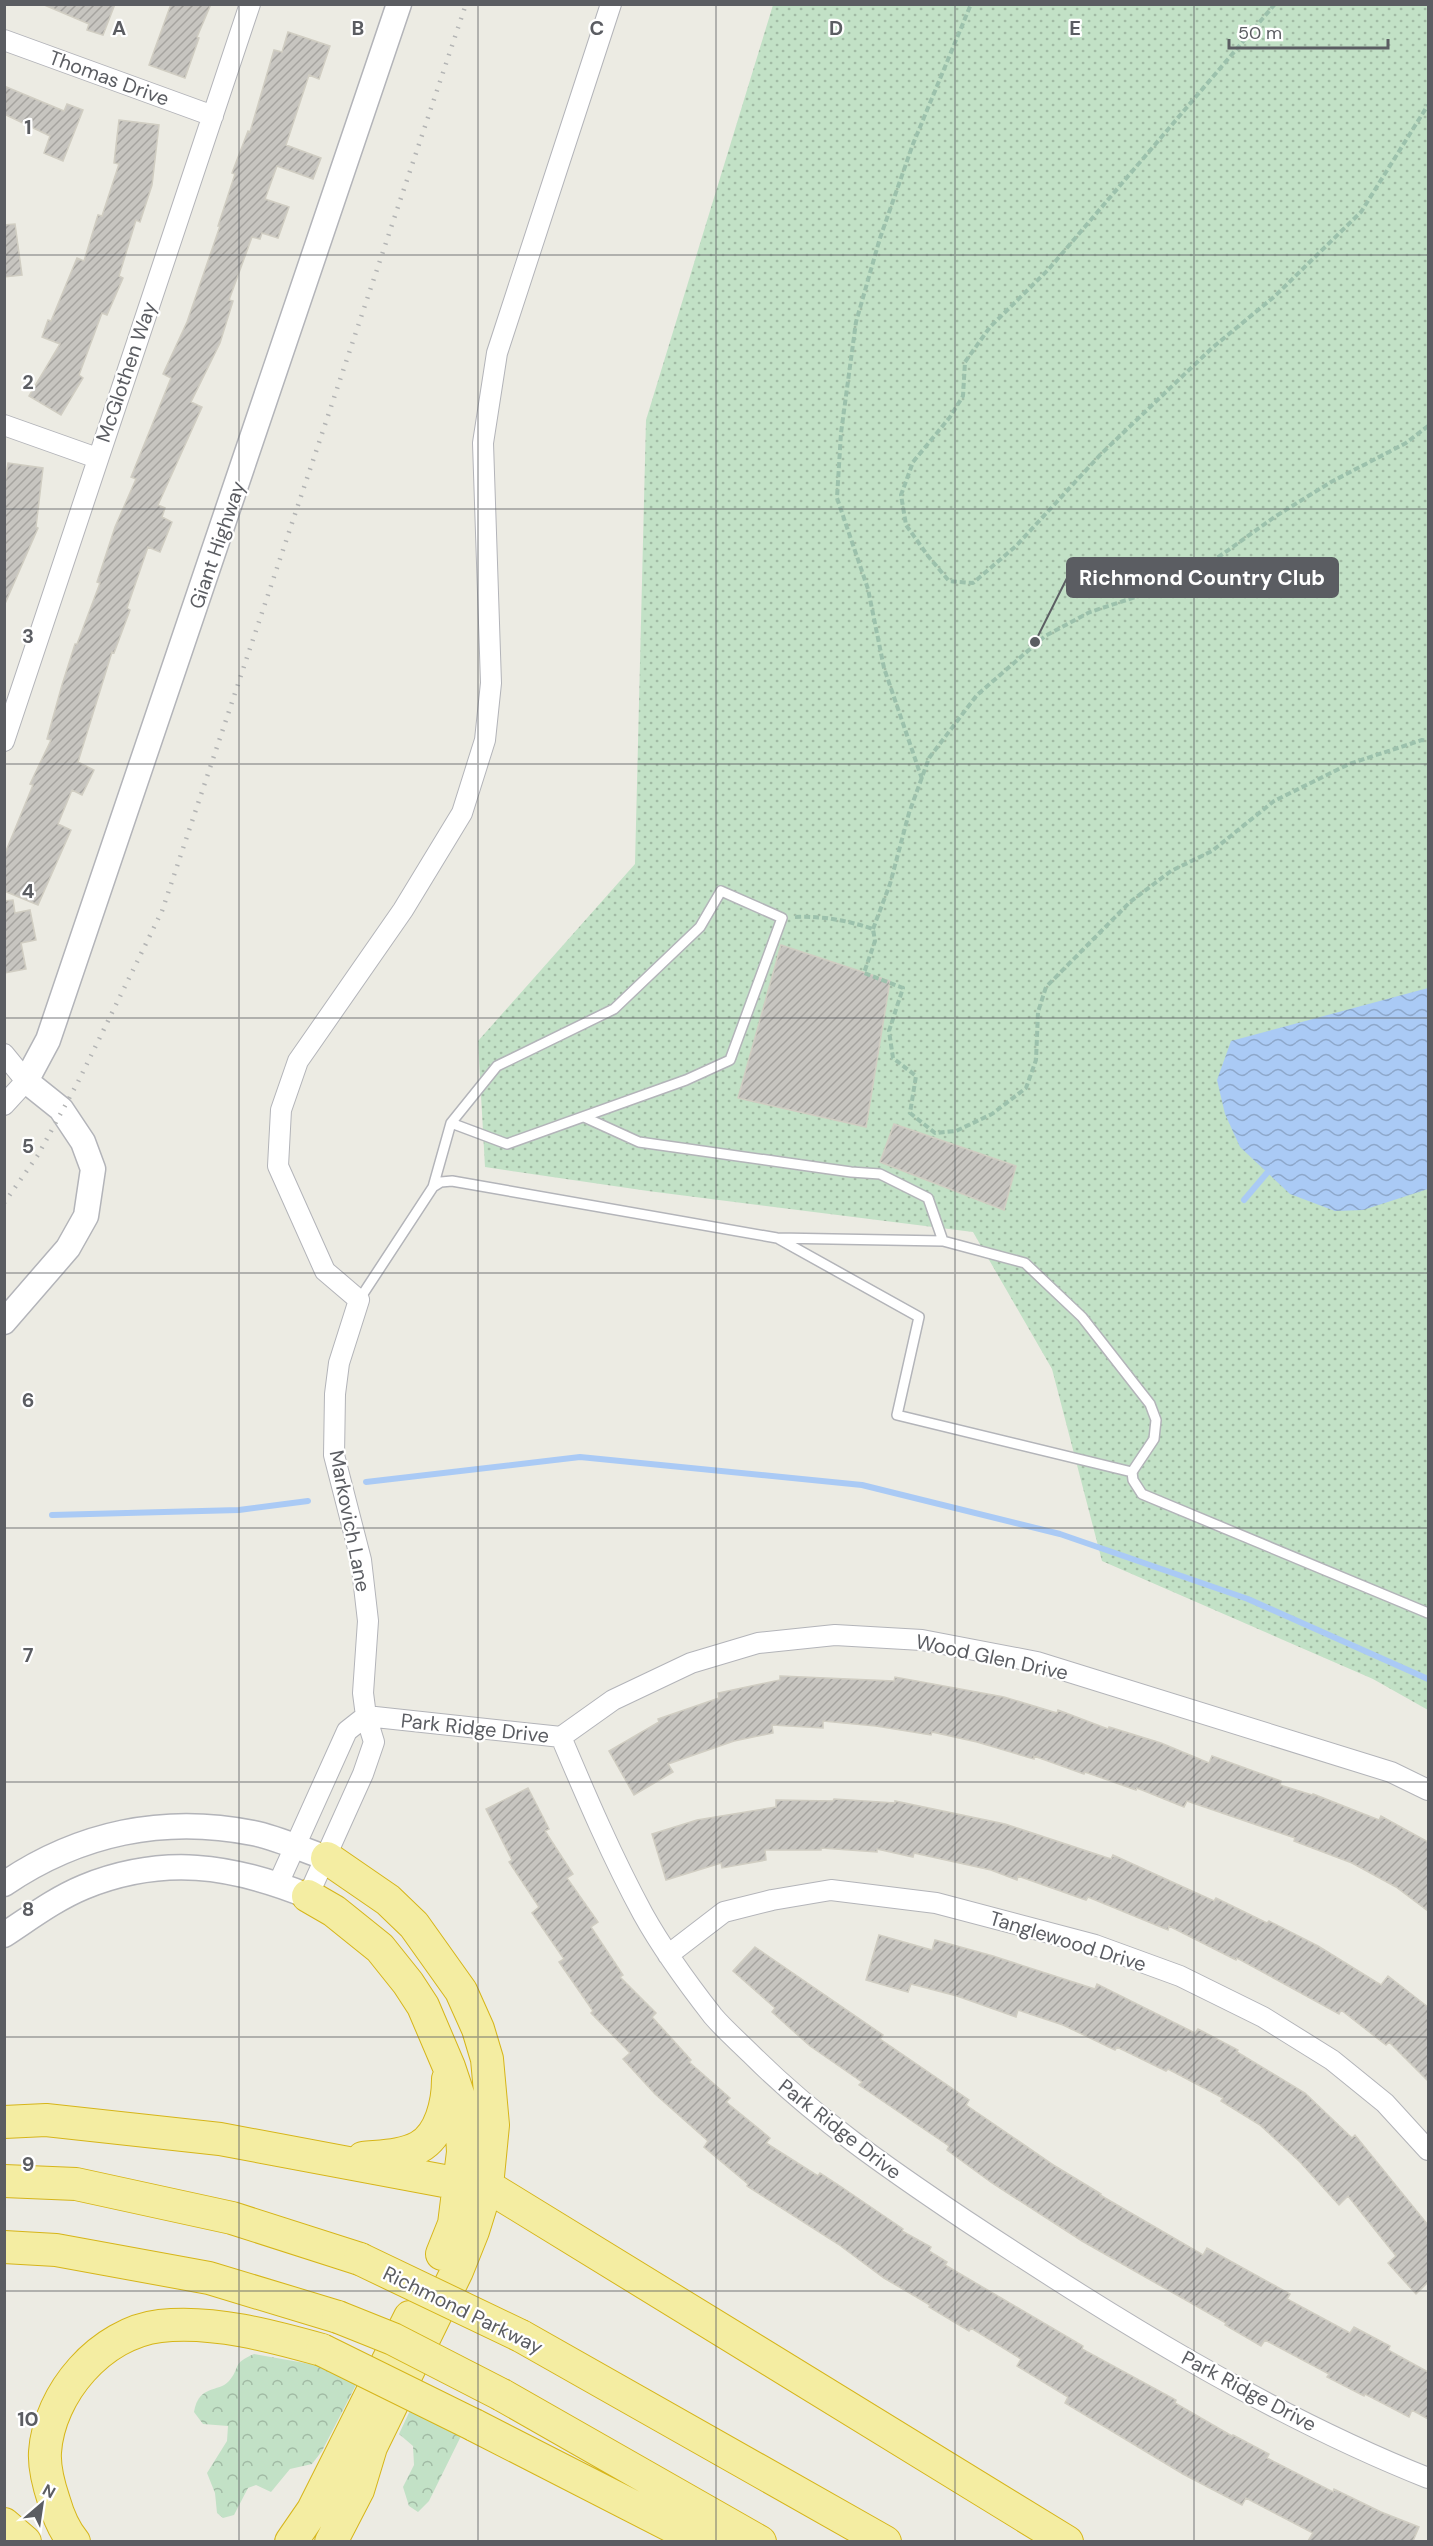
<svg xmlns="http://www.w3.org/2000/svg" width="1433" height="2546" font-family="'DM Sans',sans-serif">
<defs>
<pattern id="grass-dots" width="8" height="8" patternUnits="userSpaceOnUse" patternTransform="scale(1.5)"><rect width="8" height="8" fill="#c2e1c6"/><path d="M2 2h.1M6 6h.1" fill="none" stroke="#a1baa4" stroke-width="1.8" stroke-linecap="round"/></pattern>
<pattern id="forest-crowns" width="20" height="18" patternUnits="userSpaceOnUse" patternTransform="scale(1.5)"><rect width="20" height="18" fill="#c2e1c6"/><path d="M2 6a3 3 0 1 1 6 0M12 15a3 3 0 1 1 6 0" fill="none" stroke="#a1baa4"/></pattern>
<pattern id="water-waves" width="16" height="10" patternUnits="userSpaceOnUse" patternTransform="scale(1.5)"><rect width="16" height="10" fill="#aacaf5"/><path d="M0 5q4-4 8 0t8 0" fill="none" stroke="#8da7ca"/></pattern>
<pattern id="building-hatch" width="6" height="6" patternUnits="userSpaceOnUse" patternTransform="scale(1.5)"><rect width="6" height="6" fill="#c7c5c0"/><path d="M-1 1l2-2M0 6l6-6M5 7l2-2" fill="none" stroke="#a5a39f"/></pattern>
</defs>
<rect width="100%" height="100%" fill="#ecebe3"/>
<path fill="url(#grass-dots)" d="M773,5H1428V1710L1373,1679L1102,1561L1052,1369L973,1232L648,1191L485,1167L478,1041L635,864L646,420Z"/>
<path fill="url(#forest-crowns)" d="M254,2354L327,2367L359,2379L322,2451L312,2464L290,2469L271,2492L256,2485L248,2488L234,2515L223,2518L217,2513L215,2493L207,2473L227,2441L228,2426L203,2424L194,2412C199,2384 218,2393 229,2381C241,2367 231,2364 254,2354Z
M414,2402L464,2430L429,2501L418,2512L409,2506L403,2487L414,2465L413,2446L399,2434Z"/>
<path fill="url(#water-waves)" d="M1428,988V1189L1363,1210L1335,1211L1290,1194L1240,1147L1225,1114L1217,1080L1231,1041Z"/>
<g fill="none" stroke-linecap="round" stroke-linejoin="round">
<path stroke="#aacaf5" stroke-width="6" d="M1244,1200L1272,1167
M366,1482L580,1457L862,1485L1060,1534L1248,1599L1428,1679
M52,1515L239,1510L308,1501"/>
</g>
<path fill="url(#building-hatch)" stroke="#d0cdc2" stroke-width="1.5" d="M42,4H115L103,35L87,30L89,24Z
M171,4H211L197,37L199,38L185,78L149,65Z
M288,32L330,46L319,79L309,75L286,145L321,158L313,179L277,166L265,199L289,207L278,238L262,233L260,239L252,237L229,300L233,301L220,343L191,402L202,407L158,505L165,508L162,517L172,522L160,552L148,547L127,608L130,610L114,653L112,652L78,762L94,770L82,795L72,790L58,824L71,830L38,905L4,891V856L33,785L30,784L51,740L47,739L62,685L75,644H77L100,583L97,582L115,527L136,479L131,477L171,378L163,374L187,322L220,226H218L235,174L232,173L248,131L250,132L274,50L282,52Z
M4,86L64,111L67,104L83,110L63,161L44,153L50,136L4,114Z
M119,120L159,125L152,185L140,222L136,220L119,276L123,278L107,315L102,313L79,375L83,378L61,415L29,396L60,344L42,337L48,320L51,321L77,258L84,261L98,215L102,216L119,164L114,163Z
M15,224L22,275L4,277V225Z
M8,463L43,468L36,527L38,528L4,606V490Z
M13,900L15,913L30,910L36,940L21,943L26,969L4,973V901Z
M781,945L890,981L866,1127L738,1098Z
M894,1124L1016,1166L1004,1210L880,1162Z
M780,1676L894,1681L895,1677L1004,1697L1057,1713L1058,1710L1108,1729L1109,1727L1161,1743L1209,1763L1212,1756L1281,1781L1280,1785L1312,1795L1313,1794L1379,1820L1381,1816L1428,1842V1911L1396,1887L1352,1863L1294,1841L1295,1838L1187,1801L1184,1807L1137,1788L1136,1790L1085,1772L1084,1774L1034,1756V1759L977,1742L932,1732L931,1735L876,1726L823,1721V1728L772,1725L773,1733L734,1741L668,1764L673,1772L634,1795L609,1751L659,1722L658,1719L719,1698L718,1693L780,1680Z
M528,1788L549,1829L545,1831L573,1874L567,1878L598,1922L591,1927L623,1975L620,1977L656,2013L652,2017L691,2060L689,2062L730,2098L726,2102L770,2138L766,2143L818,2176L820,2173L840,2186L903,2229L902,2231L931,2247L929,2251L947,2262L945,2265L1083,2346L1082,2349L1176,2400L1175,2403L1232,2436L1233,2435L1269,2454L1267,2458L1333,2492L1334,2489L1381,2512L1419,2527L1413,2541H1308L1313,2533L1246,2498L1242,2505L1183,2474L1065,2403L1068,2397L1017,2366L1021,2359L971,2328L969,2331L929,2307L930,2305L884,2278L838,2244L747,2186L748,2184L704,2147L708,2141L655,2094L623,2059L630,2053L591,2013L593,2011L559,1962L564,1959L532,1913L539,1907L509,1862L512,1860L486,1809Z
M834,1799L895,1803V1801L1005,1824L1111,1859L1113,1855L1214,1901L1216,1898L1267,1923L1269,1921L1318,1946L1381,1985L1388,1976L1428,2007V2081L1389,2042L1386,2045L1341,2010L1339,2014L1237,1958L1236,1960L1169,1926L1168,1930L1088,1897L1086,1900L1018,1876L1017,1880L991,1870L914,1853L913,1857L877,1849V1852L821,1848V1850H765L766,1860L722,1868L721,1863L666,1880L652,1834L697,1820L776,1807V1800L833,1801Z
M879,1935L932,1950L935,1940L993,1956L1095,1989L1097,1984L1195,2033L1198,2029L1238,2050L1237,2052L1305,2093L1352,2138L1355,2135L1428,2225V2282L1416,2294L1388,2263L1396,2256L1348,2196L1339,2205L1300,2162L1260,2125L1221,2101L1223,2098L1168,2069L1166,2071L1117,2047L1115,2050L1063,2025L1018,2010L1016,2017L957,1996L911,1984L908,1992L866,1980Z
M755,1947L883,2035L880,2039L969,2100L966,2105L1055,2166L1101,2194L1100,2195L1203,2255L1207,2248L1290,2294L1287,2299L1350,2333L1354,2327L1390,2346L1388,2350L1428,2372V2419L1412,2410L1409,2417L1365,2394L1364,2396L1327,2377L1329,2374L1265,2340L1261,2346L1225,2325L1226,2323L1082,2241L992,2183L947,2150L949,2146L859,2085L862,2082L810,2046L772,2012L775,2008L733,1971Z"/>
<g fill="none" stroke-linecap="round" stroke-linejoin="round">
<g stroke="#b3b4b9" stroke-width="12">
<path id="service" d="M584,1117L639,1142L851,1172L880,1174L928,1198L943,1241
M433,1187L451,1123L497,1066L614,1009L700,927L721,891L782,918L730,1060L686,1080L507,1144L451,1123
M779,1239L919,1317L897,1415L1132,1472
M359,1300L433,1187L441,1182L452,1181L777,1238L943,1241L1025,1263L1082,1317L1150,1404L1156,1420L1154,1439L1132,1472L1133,1480L1142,1494L1428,1613"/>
</g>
<g stroke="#b3b4b9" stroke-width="22">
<path id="minor" d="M4,40L213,116
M4,425L97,458
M4,741L250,4
M4,1054L26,1081L4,1105
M366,1716L561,1737
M561,1737C586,1796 612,1857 643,1914C663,1950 688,1984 713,2016C724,2029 738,2041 751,2054C815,2118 889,2169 965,2220C1110,2316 1267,2414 1428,2478
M561,1737L613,1700L691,1663L758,1643L835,1635L922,1640L1037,1662L1391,1772L1428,1790
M278,1884L347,1731L366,1716
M308,1896L363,1774L374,1742L366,1716L363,1693L368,1621L361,1560L334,1455L335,1394L339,1363L359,1300L325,1271L278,1166L281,1110L298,1061L403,910L462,813L485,740L491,683L483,443L497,353L611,4
M668,1955L724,1912L772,1900L831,1890L936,1903L1095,1945L1180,1976L1263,2017L1332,2060L1385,2103L1428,2150"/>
</g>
<g stroke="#b3b4b9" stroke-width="27">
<path id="tertiary" d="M26,1081L48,1040L399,4
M4,1322L68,1248L86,1216L93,1169L83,1142L61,1109L26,1081
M4,1884C79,1833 164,1815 253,1833C278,1838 303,1850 327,1858
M4,1935C30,1918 55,1899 84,1887C163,1855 231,1865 308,1896"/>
</g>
<g stroke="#d6b519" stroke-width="34">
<path id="trunk" d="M327,1858L388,1900L414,1925L461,1991L478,2029L487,2059L493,2125L487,2186L473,2231L457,2271L371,2447L358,2490L331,2542
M308,1896L334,1911L380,1948L408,1983L423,2006L449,2067L460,2100L463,2152L454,2224L442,2254
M4,2122L46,2120L220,2139L460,2184L487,2186L1067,2542
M363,2158C381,2156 403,2156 419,2147C441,2135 448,2102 448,2079
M4,2181L76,2184L232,2218L360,2259
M4,2247L56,2250L209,2278L338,2317
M521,2336L885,2542
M502,2395L760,2542
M474,2425L689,2535L708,2542
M4,2524L25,2542
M74,2542C64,2530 58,2515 54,2501C49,2486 44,2467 45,2452C49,2393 101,2333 160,2326C213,2320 272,2336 322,2350
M291,2542L313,2510L410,2317"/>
</g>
<path stroke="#9cc1ac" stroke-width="4" stroke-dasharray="6 3" stroke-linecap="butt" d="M1275,4L1048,270L990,327L965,362L963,396L950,417L913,462L901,495L906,525L928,556L949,581L973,583L1016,546L1101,454L1212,348L1275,296L1361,212L1428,105
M922,779L884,668L868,589L837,498L841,433L856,322L880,238L913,144L971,4
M795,917C823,916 846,920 873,929L875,941L864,973L903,988L889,1031L893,1058L916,1076L910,1113L935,1133L956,1131L992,1114L1026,1088L1036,1060L1038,1012L1046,987L1130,902L1171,871L1212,851L1274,801L1349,764L1422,740L1428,741
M873,929L890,884L909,813L929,758L977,695L1045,636L1090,612L1166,587L1210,563L1276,516L1331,482L1406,443L1428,426"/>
<use href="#service" stroke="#fff" stroke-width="9"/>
<use href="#minor" stroke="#fff" stroke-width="20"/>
<use href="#tertiary" stroke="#fff" stroke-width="24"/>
<use href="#trunk" stroke="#f4eda2" stroke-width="32"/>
<path stroke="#b3b4b4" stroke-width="4.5" stroke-dasharray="1.5 8" stroke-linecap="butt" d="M4,1203L38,1155L78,1082L162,911L466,4"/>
<g stroke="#d6b519" stroke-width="34" stroke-linecap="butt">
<path id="trunk-bridge" d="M360,2259L521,2336
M338,2317L393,2339L502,2395
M322,2350L474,2425"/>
</g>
<use href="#trunk-bridge" stroke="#f4eda2" stroke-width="32"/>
</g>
<path fill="none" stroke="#5b5d62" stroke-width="1.5" stroke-opacity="0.55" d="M239,4V2542M478,4V2542M716,4V2542M955,4V2542M1194,4V2542M4,255H1428M4,509H1428M4,764H1428M4,1018H1428M4,1273H1428M4,1528H1428M4,1782H1428M4,2037H1428M4,2291H1428"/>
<g text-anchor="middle" stroke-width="4.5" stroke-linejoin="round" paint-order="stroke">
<g font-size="20" fill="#5b5d62" stroke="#fff">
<text transform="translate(109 78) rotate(20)" y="7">Thomas Drive</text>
<text transform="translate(126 372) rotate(-71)" y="7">McGlothen Way</text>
<text transform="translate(217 545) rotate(-71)" y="7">Giant Highway</text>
<text transform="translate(350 1521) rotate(79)" y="7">Markovich Lane</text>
<text transform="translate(992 1657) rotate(12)" y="7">Wood Glen Drive</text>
<text transform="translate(475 1728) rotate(6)" y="7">Park Ridge Drive</text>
<text transform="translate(1068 1941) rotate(17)" y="7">Tanglewood Drive</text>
<text transform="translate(840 2129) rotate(38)" y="7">Park Ridge Drive</text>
<text transform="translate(463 2310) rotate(26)" y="7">Richmond Parkway</text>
<text transform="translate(1249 2391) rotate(28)" y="7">Park Ridge Drive</text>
</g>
</g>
<g font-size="20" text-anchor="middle" font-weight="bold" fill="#5b5d62" stroke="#fff" stroke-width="4.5" stroke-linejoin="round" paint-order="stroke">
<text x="119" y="35">A</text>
<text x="358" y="35">B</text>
<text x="597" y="35">C</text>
<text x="836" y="35">D</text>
<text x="1075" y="35">E</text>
<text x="28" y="134">1</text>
<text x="28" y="389">2</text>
<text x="28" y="643">3</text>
<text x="28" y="898">4</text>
<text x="28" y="1153">5</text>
<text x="28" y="1407">6</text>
<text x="28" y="1662">7</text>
<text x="28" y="1916">8</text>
<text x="28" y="2171">9</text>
<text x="28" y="2426">10</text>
</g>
<path fill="none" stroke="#5b5d62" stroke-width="2" d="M1035 642L1067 578"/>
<circle fill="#5b5d62" stroke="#fff" stroke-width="2" cx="1035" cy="642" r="6"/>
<rect fill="#5b5d62" stroke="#5b5d62" stroke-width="2" x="1067" y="558" width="271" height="39" rx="6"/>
<g font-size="21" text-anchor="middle" font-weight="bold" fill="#fff">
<text x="1202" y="585">Richmond Country Club</text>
</g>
<rect width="1433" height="2546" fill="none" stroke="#5b5d62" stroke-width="12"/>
<g transform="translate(42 2504) rotate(29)" stroke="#ffffff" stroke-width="4.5" paint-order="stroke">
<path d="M0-4.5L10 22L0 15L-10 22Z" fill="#5b5d62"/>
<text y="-9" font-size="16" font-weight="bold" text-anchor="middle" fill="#5b5d62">N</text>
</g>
<path d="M1229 39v9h159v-9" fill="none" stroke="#5b5d62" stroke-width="3"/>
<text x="1238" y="39" font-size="18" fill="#5b5d62" stroke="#ffffff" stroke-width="4.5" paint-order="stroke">50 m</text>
</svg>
